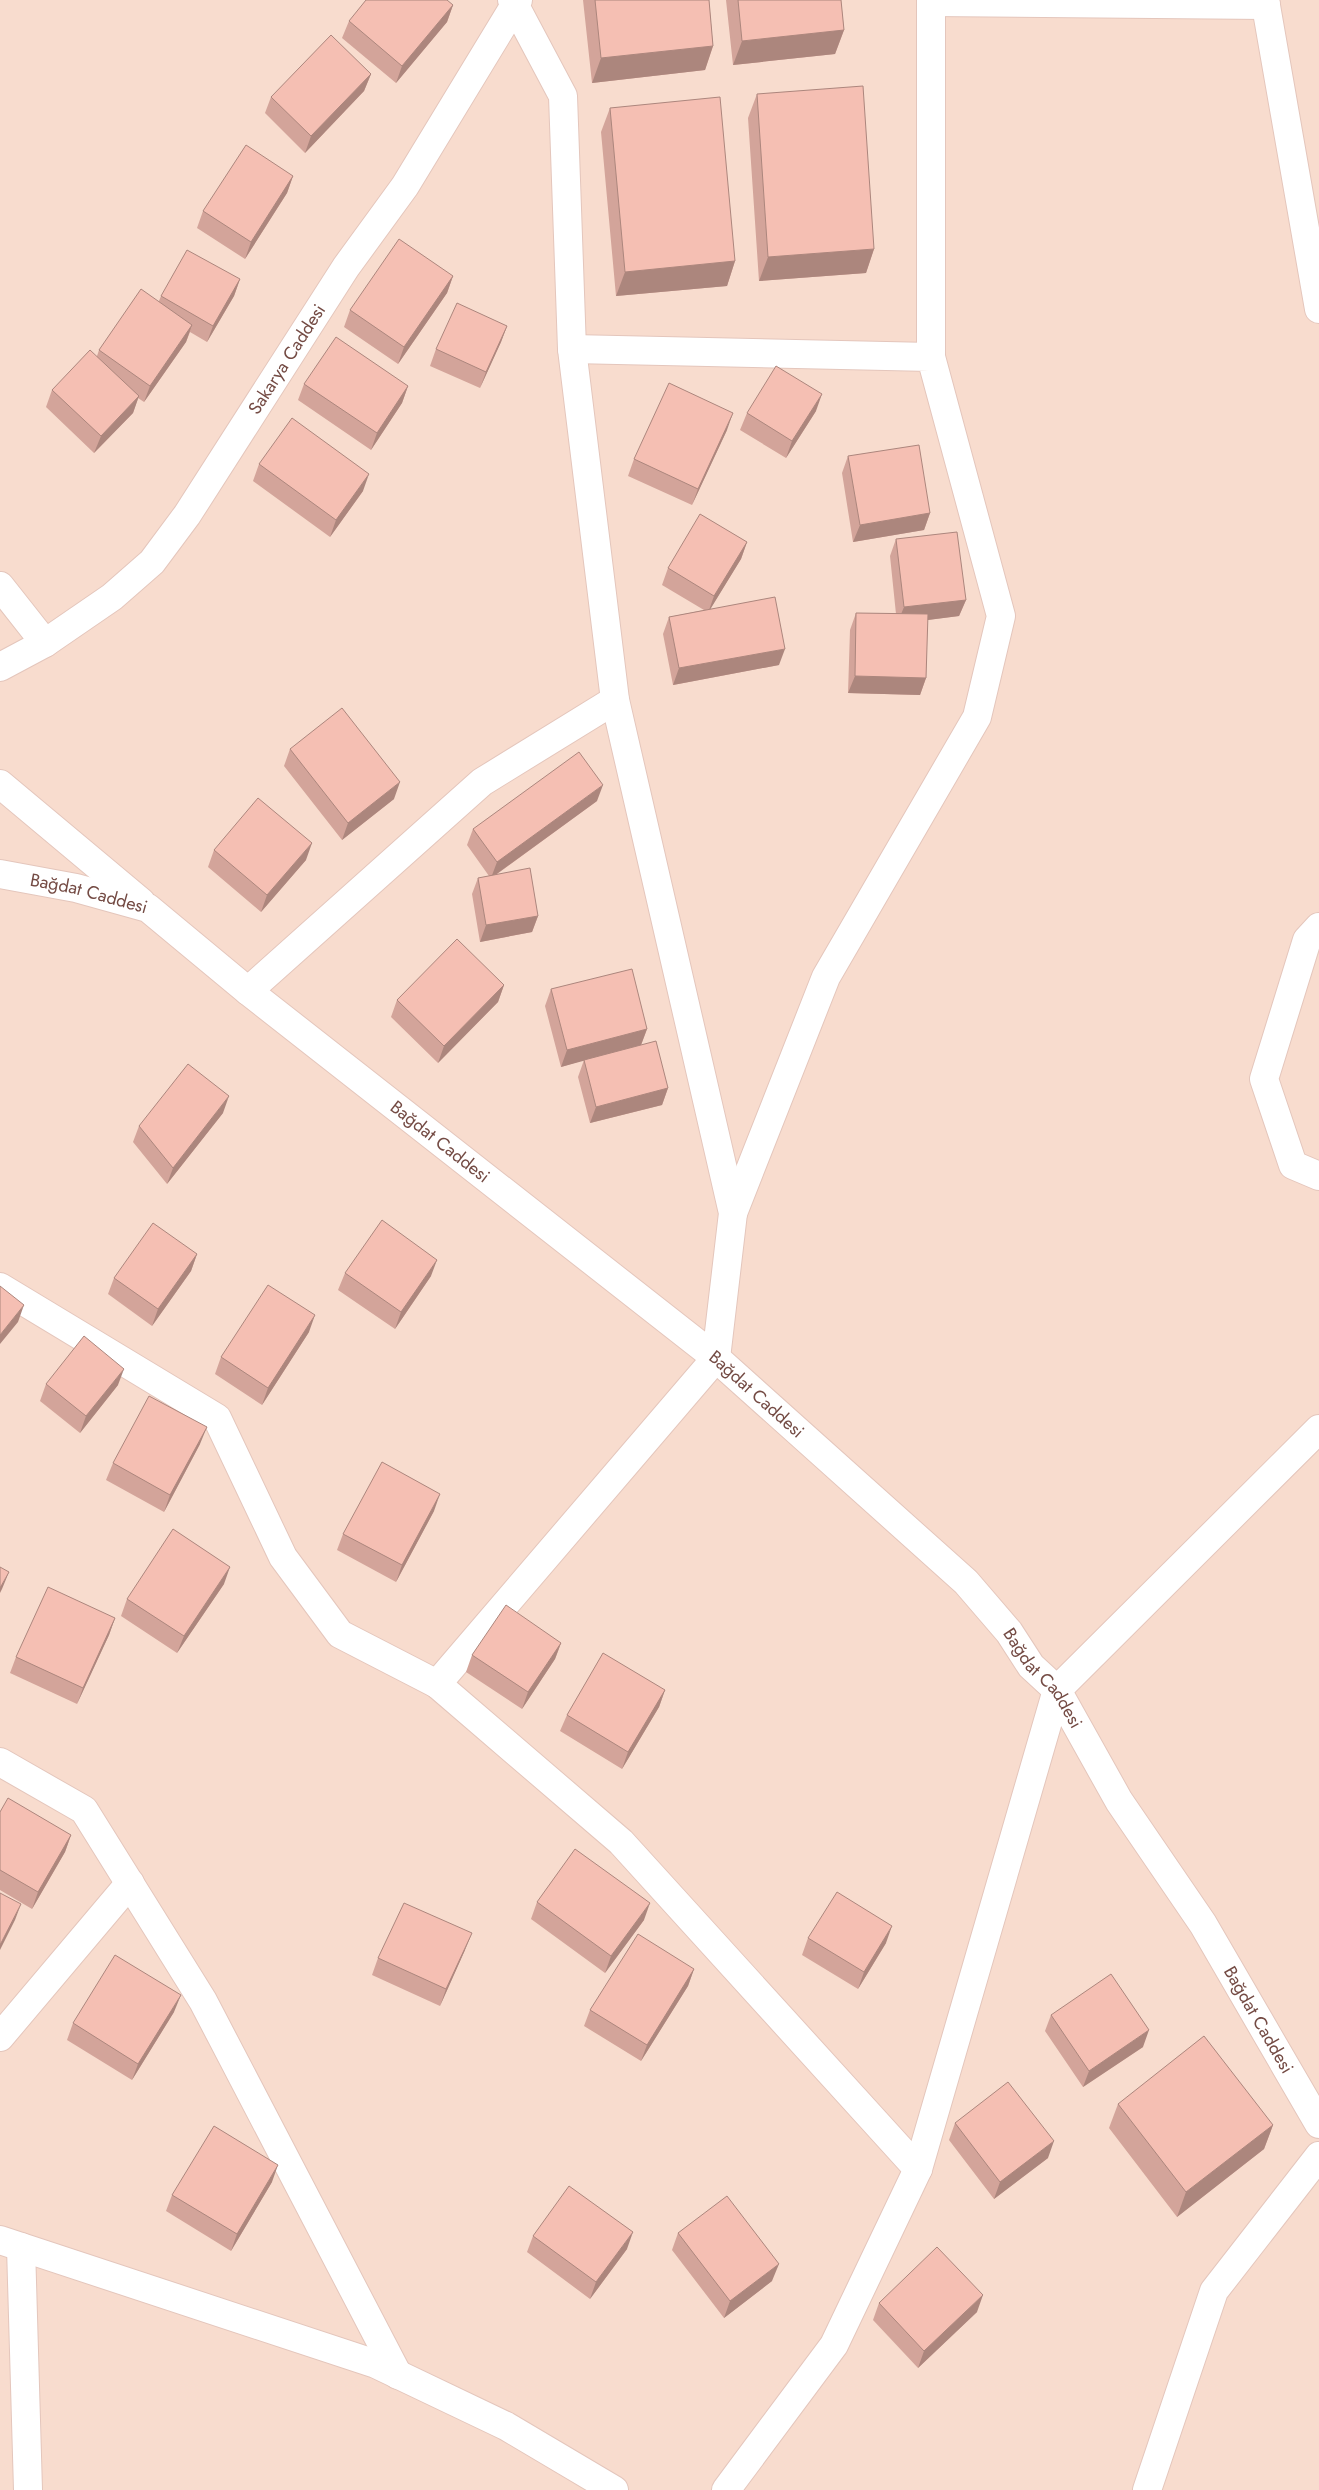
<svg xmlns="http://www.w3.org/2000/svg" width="1319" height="2490" font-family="Jost,sans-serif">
<rect width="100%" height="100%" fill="#feeadd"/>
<path fill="#f8dcce" d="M0,0H1319V2490H0Z"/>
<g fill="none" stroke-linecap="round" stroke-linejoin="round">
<g stroke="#e4c6bc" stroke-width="30">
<g id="minor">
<path d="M931,0V357"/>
<path d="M1265,0L1319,309"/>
<path d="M931,2L1266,5"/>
<path d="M572,349L931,357L1001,616L977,717L826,977L733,1213"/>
<path d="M0,586L45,643"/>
<path id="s1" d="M0,667L45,643L112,597L152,562L187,515L346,267L405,186L518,0"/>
<path d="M0,784L141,902"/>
<path id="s2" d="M0,874L76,888L148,908L248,991L716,1358L966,1582L1009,1632L1031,1666L1057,1690L1119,1801L1203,1924L1319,2124"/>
<path d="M1319,927L1307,940L1264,1079L1293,1165L1319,1176"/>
<path d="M248,991L482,782L615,700"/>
<path d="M0,1287L217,1418L283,1557L340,1634L437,1684L621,1842L918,2169"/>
<path d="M437,1684L716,1358L733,1213L615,700L572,349L563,96L512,0"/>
<path d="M0,1762L84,1810L203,2001L398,2375"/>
<path d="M0,2037L130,1883"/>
<path d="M0,2240L376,2364L506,2426L614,2490"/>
<path d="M21,2247L28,2490"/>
<path d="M726,2490L834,2345L918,2169L1057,1690L1319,1429"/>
<path d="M1147,2490L1214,2291L1319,2156"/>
</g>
</g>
<use href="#minor" stroke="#fff" stroke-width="28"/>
</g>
<path fill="#d3a49a" d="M583,0H709L713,46L705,70L592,83Z
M726,0H841L844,30L835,54L733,65Z
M453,5L447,22L396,83L342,38L349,21Z
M371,74L364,91L305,153L265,113L271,97Z
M757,94L874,249L866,273L759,281L748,118Z
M610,108L735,261L727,286L616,296L601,132Z
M293,176L287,193L245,259L197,228L203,211Z
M453,276L447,293L398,364L344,327L350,310Z
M240,279L234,296L207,342L190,332L186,342L144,402L138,398L133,413L94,453L46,407L52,390L97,356L99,350L159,301L161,296Z
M507,326L501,342L480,388L430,366L436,349Z
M304,384L408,386L402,403L371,450L298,400Z
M816,411L786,458L740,430L747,413Z
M727,430L692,505L628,476L634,459Z
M848,456L930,513L924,530L853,542L842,473Z
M259,464L363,491L330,537L253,481Z
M896,539L966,600L959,616L927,620L926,678L920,695L848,693L850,630L856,613L896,614L890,556Z
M747,542L741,559L710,609L779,665L673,685L663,634L669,617L704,610L662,585L668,568Z
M290,749L394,799L342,840L284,766Z
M597,801L497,874L538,916L532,932L480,942L472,894L478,878L489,876L467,845L473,829Z
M214,850L306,860L261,912L208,867Z
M504,985L498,1002L438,1063L391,1017L397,1000Z
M551,989L647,1029L641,1045L668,1088L662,1105L590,1123L578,1077L584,1060L561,1067L545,1006Z
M223,1113L167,1184L133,1142L139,1126Z
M197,1254L191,1271L152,1326L108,1294L114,1278Z
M345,1273L431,1276L395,1329L338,1290Z
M309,1332L262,1405L215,1374L221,1357Z
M46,1384L118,1385L80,1433L40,1401Z
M200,1444L164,1512L106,1480L113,1463Z
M434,1511L396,1582L337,1550L343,1534Z
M224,1584L177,1653L121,1616L127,1599Z
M115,1618L109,1635L77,1704L10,1673L16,1657Z
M561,1643L555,1659L522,1709L466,1672L472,1655Z
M665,1690L659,1707L622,1769L560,1731L567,1715Z
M0,1812L71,1835L65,1852L32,1909L0,1890Z
M537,1902L644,1920L605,1973L531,1919Z
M808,1938L886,1943L858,1989L802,1955Z
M465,1950L440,2006L372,1975L378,1958Z
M694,1969L688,1986L641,2061L584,2026L590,2010Z
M174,2012L132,2080L67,2040L73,2023Z
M1051,2015L1143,2047L1083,2087L1045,2031Z
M1118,2104L1273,2125L1264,2149L1177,2217L1109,2128Z
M955,2123L1048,2158L994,2199L949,2140Z
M272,2182L231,2251L166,2211L172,2195Z
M678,2233L772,2281L724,2318L672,2250Z
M533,2236L627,2249L590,2299L527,2252Z
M879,2303L977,2312L918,2368L873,2320Z"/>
<path fill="#ac867d" d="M453,5L447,22L396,83L402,66Z
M844,30L835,54L733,65L742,41Z
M713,46L705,70L592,83L601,58Z
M371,74L364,91L305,153L311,136Z
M293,176L287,193L245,259L251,242Z
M874,249L866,273L759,281L768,257Z
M735,261L727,286L616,296L625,272Z
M453,276L447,293L398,364L404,347Z
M240,279L234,296L207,342L213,326Z
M192,325L186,342L144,402L150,386Z
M507,326L501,342L480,388L486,372Z
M408,386L402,403L371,450L377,433Z
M822,394L816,411L786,458L792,441Z
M139,396L133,413L94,453L101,436Z
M733,413L727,430L692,505L698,489Z
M369,474L363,491L330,537L336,520Z
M930,513L924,530L853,542L860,525Z
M747,542L741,559L708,613L714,596Z
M966,600L959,616L897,624L904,607Z
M785,649L779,665L673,685L679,668Z
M855,676L926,678L920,695L848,693Z
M400,782L394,799L342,840L348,823Z
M603,785L597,801L491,878L497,862Z
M312,843L306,860L261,912L267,895Z
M538,916L532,932L480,942L486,925Z
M504,985L498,1002L438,1063L444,1046Z
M647,1029L641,1045L561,1067L567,1050Z
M668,1088L662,1105L590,1123L596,1107Z
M229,1096L223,1113L167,1184L173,1168Z
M197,1254L191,1271L152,1326L158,1309Z
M437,1260L431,1276L395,1329L401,1312Z
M24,1305L18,1322L0,1344V1335Z
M315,1315L309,1332L262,1405L268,1388Z
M124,1369L118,1385L80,1433L86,1416Z
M207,1427L200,1444L164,1512L170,1495Z
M440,1494L434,1511L396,1582L402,1565Z
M230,1567L224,1584L177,1653L184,1636Z
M9,1572L2,1589L0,1593V1588Z
M115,1618L109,1635L77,1704L83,1688Z
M561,1643L555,1659L522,1709L528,1692Z
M665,1690L659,1707L622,1769L628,1752Z
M71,1835L65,1852L32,1909L38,1892Z
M650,1903L644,1920L605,1973L611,1956Z
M21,1904L15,1920L0,1950V1945Z
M892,1926L886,1943L858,1989L864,1972Z
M472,1933L465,1950L440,2006L446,1989Z
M694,1969L688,1986L641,2061L647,2045Z
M181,1995L174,2012L132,2080L138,2064Z
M1149,2030L1143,2047L1083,2087L1089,2071Z
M1273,2125L1264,2149L1177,2217L1186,2192Z
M1054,2141L1048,2158L994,2199L1000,2182Z
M278,2165L272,2182L231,2251L237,2234Z
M633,2232L627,2249L590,2299L596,2282Z
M779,2264L772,2281L724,2318L730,2301Z
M983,2295L977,2312L918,2368L924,2351Z"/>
<path fill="#f5bfb3" stroke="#ac867d" d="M366,0H447L453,5L402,66L349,21Z
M595,0H709L713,46L601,58Z
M738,0H841L844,30L742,41Z
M331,35L371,74L311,136L271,97Z
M863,86L874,249L768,257L757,94Z
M720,97L735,261L625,272L610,108Z
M246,145L293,176L251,242L203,211Z
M399,239L453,276L404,347L350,310Z
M187,250L240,279L213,326L161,296Z
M141,289L192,325L150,386L99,350Z
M457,303L507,326L486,372L436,349Z
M336,337L408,386L377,433L304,384Z
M90,350L139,396L101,436L52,390Z
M776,366L822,394L792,441L747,413Z
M669,383L733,413L698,489L634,459Z
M292,418L369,474L336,520L259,464Z
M919,445L930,513L860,525L848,456Z
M700,514L747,542L714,596L668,568Z
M957,532L966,600L904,607L896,539Z
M775,597L785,649L679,668L669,617Z
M856,613L928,614L926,678L855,676Z
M342,708L400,782L348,823L290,749Z
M579,752L603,785L497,862L473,829Z
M258,798L312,843L267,895L214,850Z
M530,868L538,916L486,925L478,878Z
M457,939L504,985L444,1046L397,1000Z
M632,969L647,1029L567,1050L551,989Z
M656,1041L668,1088L596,1107L584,1060Z
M188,1064L229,1096L173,1168L139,1126Z
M382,1220L437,1260L401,1312L345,1273Z
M153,1223L197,1254L158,1309L114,1278Z
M268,1285L315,1315L268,1388L221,1357Z
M0,1286L24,1305L0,1335Z
M84,1336L124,1369L86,1416L46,1384Z
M149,1396L207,1427L170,1495L113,1463Z
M382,1462L440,1494L402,1565L343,1534Z
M173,1529L230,1567L184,1636L127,1599Z
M0,1567L9,1572L0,1588Z
M48,1587L115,1618L83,1688L16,1657Z
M506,1605L561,1643L528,1692L472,1655Z
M603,1653L665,1690L628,1752L567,1715Z
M8,1798L71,1835L38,1892L0,1870V1812Z
M575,1849L650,1903L611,1956L537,1902Z
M837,1892L892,1926L864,1972L808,1938Z
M0,1893L21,1904L0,1945Z
M404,1903L472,1933L446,1989L378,1958Z
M638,1934L694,1969L647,2045L590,2010Z
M115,1955L181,1995L138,2064L73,2023Z
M1111,1974L1149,2030L1089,2071L1051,2015Z
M1204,2036L1273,2125L1186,2192L1118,2104Z
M1008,2082L1054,2141L1000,2182L955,2123Z
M214,2126L278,2165L237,2234L172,2195Z
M569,2186L633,2232L596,2282L533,2236Z
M727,2196L779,2264L730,2301L678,2233Z
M937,2247L983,2295L924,2351L879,2303Z"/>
<g text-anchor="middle" stroke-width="4" stroke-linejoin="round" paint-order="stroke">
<g font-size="18" fill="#744b44" stroke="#ffefe4">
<text dy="6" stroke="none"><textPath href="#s1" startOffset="429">Sakarya Caddesi</textPath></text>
<text dy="6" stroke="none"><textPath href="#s2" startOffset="91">Bağdat Caddesi</textPath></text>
<text dy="6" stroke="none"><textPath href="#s2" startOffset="526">Bağdat Caddesi</textPath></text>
<text dy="6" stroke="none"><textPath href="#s2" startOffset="931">Bağdat Caddesi</textPath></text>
<text dy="6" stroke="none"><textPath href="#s2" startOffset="1336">Bağdat Caddesi</textPath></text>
<text dy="6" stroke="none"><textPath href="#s2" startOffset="1741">Bağdat Caddesi</textPath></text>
</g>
</g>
</svg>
